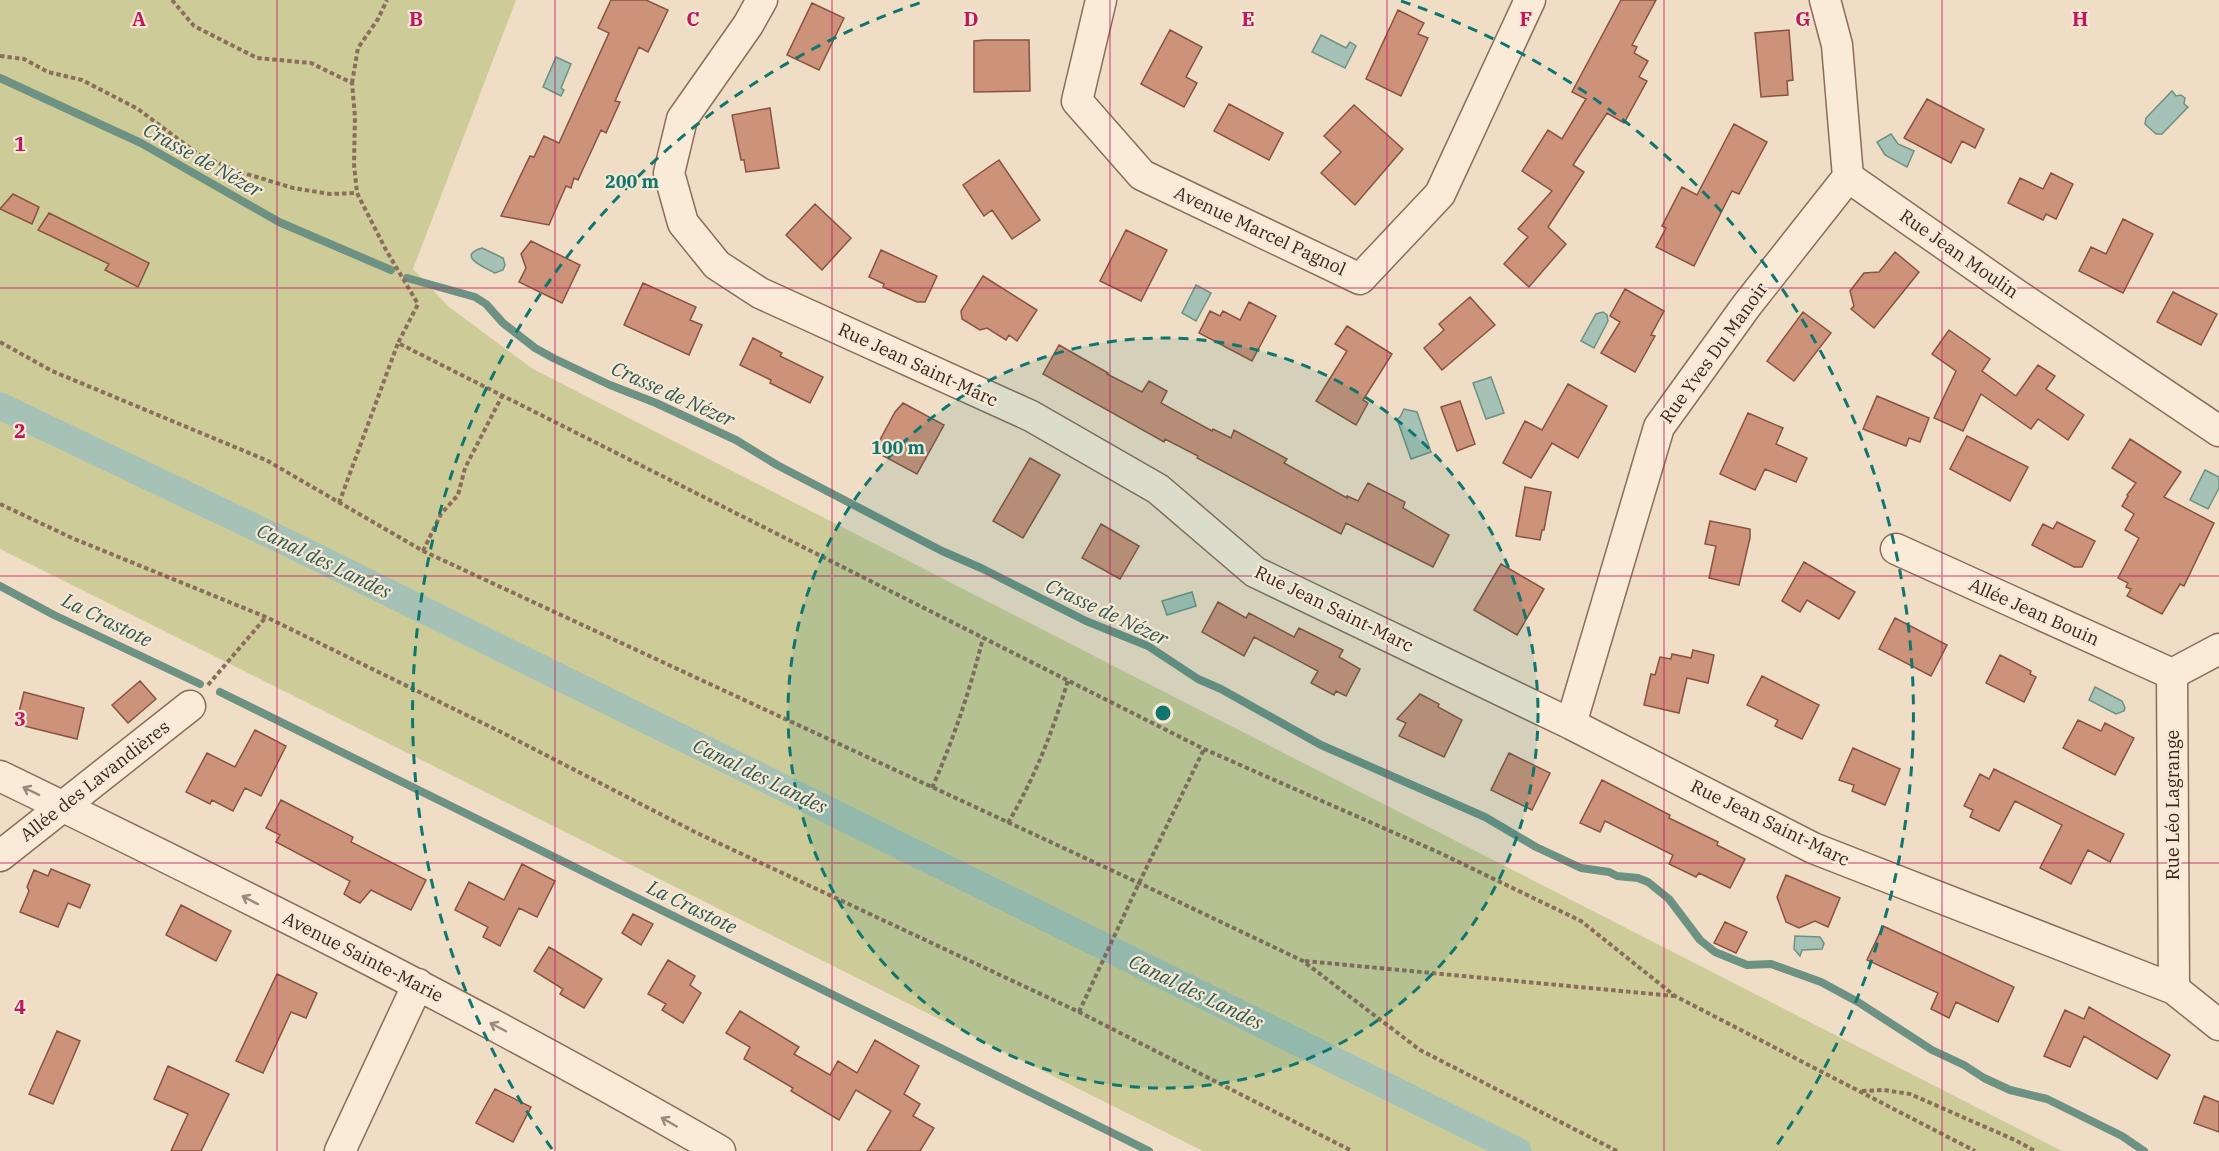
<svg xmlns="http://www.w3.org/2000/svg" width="2219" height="1151" font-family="'IBM Plex Serif',serif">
<rect width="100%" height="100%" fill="#efddc5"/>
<path fill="#cdcc98" d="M0,0H516L413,269L449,307L533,369L2062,1151H1203L0,549Z"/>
<path fill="#a6c2b6" stroke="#6d9183" stroke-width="1.5" d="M1321,35L1346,48L1350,42L1356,46L1345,68L1312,52Z
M556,57L571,64L561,88L564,90L561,96L543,87Z
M2172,91L2176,96L2181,95L2185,98L2184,104L2188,107L2162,134H2156L2145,124L2146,118Z
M1891,134L1898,144L1914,151L1907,167L1885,155L1877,142Z
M482,248L503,258L505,265L503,270L495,273C486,268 455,256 482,248Z
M1196,285L1211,293L1196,321L1182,313Z
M1603,312L1607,315L1608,321L1594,348L1581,341L1596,314Z
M1491,377L1504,413L1486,419L1473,383Z
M1404,409L1417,412L1431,452L1411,459L1397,419L1400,417Z
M2205,470L2219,477V488L2208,509L2190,500Z
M1192,592L1196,606L1167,615L1162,601Z
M2095,687L2122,701L2125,708L2124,711L2116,714L2089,700Z
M1795,936L1820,937L1824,943L1822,949L1802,950L1800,956L1794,949Z"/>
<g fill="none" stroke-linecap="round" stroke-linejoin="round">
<path stroke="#6d9183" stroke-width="8" d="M0,78L141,143L279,222L391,270
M407,278L475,297L486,304L503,323L535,348L553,358L610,385L656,403L736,440L777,465L942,551L981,568L1086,621L1148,646L1198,679L1221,689L1321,745L1485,817L1536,847L1581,868L1609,872L1617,876L1638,878L1648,882L1669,899L1700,940L1715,952L1747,965L1771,964L1821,982L1858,1002L1932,1050L1964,1065L1984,1078L2010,1090L2047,1099L2122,1136L2144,1151
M0,586L54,615L200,684
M220,692L1149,1151"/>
<path stroke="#a6c2b6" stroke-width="27" d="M0,406L294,546L1518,1151"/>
</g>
<path fill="#cd927a" stroke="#895340" stroke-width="1.5" d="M611,0H646L668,10L648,52L639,47L615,101L620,102L606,133L601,130L578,180L574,178L571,188L566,186L549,225L501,216L530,156L534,157L544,136L559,143L609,33L598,28Z
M1621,0H1656L1632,45L1637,47L1634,53L1648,61L1639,77L1647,81L1624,123L1607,113L1573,165L1584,172L1548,227L1566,244L1529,287L1504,264L1528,237L1518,229L1552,191L1522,171L1548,130L1562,139L1586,99L1572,92Z
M812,3L844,18L819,70L787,55Z
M1398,10L1424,23L1418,34L1428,38L1401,96L1366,79Z
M1170,30L1202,47L1186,77L1197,83L1184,107L1141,84Z
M1789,30L1793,80L1787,81L1788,95L1761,97L1755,33Z
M985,40H1029L1030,91L974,92V41Z
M1927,99L1984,129L1975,148L1962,141L1951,163L1904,138Z
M1229,104L1283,133L1269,160L1214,131Z
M1354,105L1403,149L1355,205L1321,173L1341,152L1324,136Z
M770,108L779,168L746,172L744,160H741L732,115Z
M1734,124L1767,142L1739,194L1732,191L1694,266L1656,247L1666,228L1662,226L1682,187L1697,195Z
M999,160L1040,220L1012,239L992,210L984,216L963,185Z
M2051,173L2073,184L2056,219L2046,214L2043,220L2008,203L2020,178L2043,189Z
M13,194L39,207L32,224L0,209Z
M815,204L851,238L822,270L786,235Z
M49,213L149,263L138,287L105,270L109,264L38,230Z
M2123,219L2153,234L2123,293L2079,271L2091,247L2106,254Z
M1126,230L1167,250L1141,301L1100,281Z
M531,241L580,265L562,303L519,282L526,268L521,254Z
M881,250L937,276L925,302H917L883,287L884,284L869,277Z
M1895,252L1919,272L1874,328L1851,309L1854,306L1850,291L1864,273L1879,272Z
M983,276L1037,310L1017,341L1009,335L1006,340L987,328L980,330L962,319L961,311Z
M643,283L696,307L690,320L702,325L689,355L624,325Z
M1625,289L1664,311L1651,335L1655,336L1635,372L1601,353L1620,322L1610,316Z
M2173,292L2217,314L2201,345L2157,322Z
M1470,297L1495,325L1442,370L1424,348L1444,330L1439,324Z
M1249,302L1276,316L1252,361L1199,333L1210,311L1220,316L1223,311L1240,320Z
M1803,312L1831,333L1794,381L1767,361Z
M1347,326L1392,354L1363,400L1368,403L1356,425L1316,401L1347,351L1335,344Z
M1949,330L1990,359L1982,371L2016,396L2038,365L2055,376L2046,389L2084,415L2068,440L2038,419L2031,429L1981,394L1963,431L1934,418L1956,371L1932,354Z
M753,338L782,353L780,356L823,377L810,403L770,383L771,380L740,365Z
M1059,345L1108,373L1107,374L1142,392L1149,381L1167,391L1161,403L1212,431L1213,429L1231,438L1234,430L1287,459L1284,463L1347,498V496L1358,501L1368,483L1405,502L1403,508L1449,535L1433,567L1346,523L1341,534L1197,458L1198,456L1165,439L1164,442L1043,374Z
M1568,384L1607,406L1578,458L1552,443L1531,478L1503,463L1525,421L1542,430Z
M1877,396L1929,418L1920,442L1909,438L1906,446L1863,429Z
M1460,401L1475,444L1457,451L1441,407Z
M903,403L944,425L917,474L874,451L895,412Z
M1748,413L1783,428L1776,444L1807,458L1796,482L1765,469L1755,490L1720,474Z
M1967,436L2028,467L2010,501L1950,469Z
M2130,439L2181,472L2164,497L2214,523L2184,586L2180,584L2162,614L2127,596L2131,589L2126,587L2128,583L2118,578L2139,538L2125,530L2134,514L2122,506L2128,496L2127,495L2136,483L2112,468Z
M1030,458L1060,475L1023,538L993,521Z
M1525,487L1551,492L1544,530H1542L1540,540L1516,536Z
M1710,521L1750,529V538L1739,585L1709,578L1716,546L1705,544Z
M2057,522L2095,541L2082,567H2074L2032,545L2043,524L2053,529Z
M1101,524L1139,546L1120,579L1082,558Z
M1804,562L1855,592L1839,619L1807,600L1800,612L1782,601Z
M1501,564L1544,589L1517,635L1474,610Z
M1218,602L1246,618L1249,613L1294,637L1299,628L1343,650L1339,657L1360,669L1346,696L1336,691L1334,695L1311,683L1318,671L1254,637L1244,656L1202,632Z
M1895,618L1947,645L1931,676L1879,649Z
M1693,650L1714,655L1708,683L1687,678L1679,713L1644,705L1651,674L1655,675L1660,657L1671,659L1672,654L1691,658Z
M2000,655L2031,671L2030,674L2036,677L2024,702L1986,683Z
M1762,676L1819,705L1802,739L1775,726L1778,720L1747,705Z
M140,681L156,699L128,723L112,705Z
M24,692L84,708L77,739L16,724Z
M1420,694L1439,704L1438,707L1462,720L1444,757L1399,736L1406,723L1397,719Z
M2078,720L2101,731L2105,723L2134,738L2115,775L2063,748Z
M255,730L286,746L261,796L245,788L233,811L212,800L210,804L186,792L207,753L235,767Z
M1853,748L1900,769L1885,805L1852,791L1854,785L1839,780Z
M1509,753L1550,773L1532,810L1491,790Z
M1994,769L2124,834L2110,862L2088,850L2071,884L2040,868L2062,825L2015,801L1999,831L1970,817L1973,810L1964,806L1980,774L1989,779Z
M1602,780L1670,815L1669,818L1718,842L1717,845L1745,859L1730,888L1699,873L1696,877L1669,864L1673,855L1605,821L1600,832L1580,823Z
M281,800L353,837L351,842L426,880L411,910L371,890L360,903L352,899L344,894L350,881L276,842L280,835L266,828Z
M522,864L555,881L537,917L519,908L500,946L483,937L488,927L455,910L469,882L504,900Z
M51,869L90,885L80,908L68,903L58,927L20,912L29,891L27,887L34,870L48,876Z
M1786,875L1840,898L1828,927L1815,921L1799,928L1786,922L1777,897Z
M181,905L231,931L216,961L166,935Z
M633,914L653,924L641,945L622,933Z
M1725,922L1747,932L1736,953L1714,943Z
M1883,926L2014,987L1998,1022L1956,1002L1949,1018L1931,1009L1938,993L1867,960Z
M549,947L602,979L584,1008L560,994L563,989L534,971Z
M668,960L695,976L690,985L701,993L683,1023L662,1010L666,1004L648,994Z
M277,974L317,993L306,1018L291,1012L263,1073L236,1061Z
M2089,1007L2170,1055L2157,1079L2084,1036L2070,1067L2044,1056L2065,1010L2084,1019Z
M740,1011L799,1047L794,1054L830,1075L838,1061L857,1073L875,1040L919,1066L904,1094L920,1104L913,1116L934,1128L920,1151H867L891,1111L856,1090L839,1120L791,1091L793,1088L744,1059L750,1047L726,1033Z
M57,1031L80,1041L53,1104L29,1094Z
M168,1066L229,1094L201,1151H171L188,1114L154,1099Z
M495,1089L531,1107L513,1142L476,1123Z
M2204,1096L2219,1102V1132L2194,1123Z"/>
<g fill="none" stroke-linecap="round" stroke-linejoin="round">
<g stroke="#8a6d5a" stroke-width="33">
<path id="minor" d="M762,0L748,25L682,119L669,173L683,223L717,265L760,293L1031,416L1158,489L1255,572L1571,724L1813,848L2174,989L2219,1025
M1101,0L1077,101L1142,175L1360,279L1440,194L1530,0
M1825,0L1837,45L1848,177L2017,295L2219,431
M1896,549L2172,674
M1571,724L1659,427L1747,305L1848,177
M0,776C243,894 486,1015 720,1151
M0,856L190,706
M2174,989L2172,674L2219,649
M340,1151L418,984"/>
</g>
<path stroke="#8a6d5a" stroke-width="4" stroke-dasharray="4.5 3" stroke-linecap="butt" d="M172,0L194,26L257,58L311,63L352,83L355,117L354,164L357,193L386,250L418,304L398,343L1204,749L1440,853L1581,921L1675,996L1975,1151
M0,56L24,59L48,72L82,80L138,109L198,154L237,171L293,188L330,194L357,193
M352,83L358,48L378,19L387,0
M0,342L52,371L266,460L423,551L1139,883L1303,961L1420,1050L1617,1151
M339,503L398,343
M0,504L72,538L266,617L499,731L697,833L1079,1012L1352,1151
M423,551L441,514L458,495L465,468L502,396
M208,685L266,617
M932,788C954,738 970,690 983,638
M1008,823C1035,777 1053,731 1068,680
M1305,961L1674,996
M1079,1012L1139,883L1204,749
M1862,1091L1884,1090L1910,1094L2015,1140L2035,1151"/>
<use href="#minor" stroke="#f9ebd8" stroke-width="30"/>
</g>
<defs><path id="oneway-shaft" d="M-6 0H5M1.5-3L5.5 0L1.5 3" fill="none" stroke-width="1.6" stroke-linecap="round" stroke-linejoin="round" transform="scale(1.5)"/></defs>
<g stroke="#9a8a7c">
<use href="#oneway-shaft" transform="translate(31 791) rotate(-154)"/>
<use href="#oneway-shaft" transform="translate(250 900) rotate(-153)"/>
<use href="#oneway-shaft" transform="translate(498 1027) rotate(-152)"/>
<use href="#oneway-shaft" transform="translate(669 1122) rotate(-150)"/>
</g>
<path fill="none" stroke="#c2185b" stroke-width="1.5" stroke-opacity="0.55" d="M277,0V1151M555,0V1151M832,0V1151M1110,0V1151M1387,0V1151M1664,0V1151M1942,0V1151M0,288H2219M0,576H2219M0,863H2219"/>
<circle cx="1163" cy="713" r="375" fill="#0f766e" fill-opacity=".12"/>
<g fill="none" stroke="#0f766e" stroke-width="3" stroke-dasharray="10 8">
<circle cx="1163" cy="713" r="375"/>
<path d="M552 1149A751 751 0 0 1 925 1M1401 1A751 751 0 0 1 1774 1149"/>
</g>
<g text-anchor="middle" stroke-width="4.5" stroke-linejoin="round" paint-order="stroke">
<g font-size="18" fill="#3a281f" stroke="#f6e8d4">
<text transform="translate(1260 231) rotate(25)" y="6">Avenue Marcel Pagnol</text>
<text transform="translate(1959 254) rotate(35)" y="6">Rue Jean Moulin</text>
<text transform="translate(1714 353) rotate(-54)" y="6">Rue Yves Du Manoir</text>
<text transform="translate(918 365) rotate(25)" y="6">Rue Jean Saint-Marc</text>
<text transform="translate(1334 609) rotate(26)" y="6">Rue Jean Saint-Marc</text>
<text transform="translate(2034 612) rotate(24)" y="6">Allée Jean Bouin</text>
<text transform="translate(95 781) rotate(-38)" y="6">Allée des Lavandières</text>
<text transform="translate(2173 805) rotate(-90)" y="6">Rue Léo Lagrange</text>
<text transform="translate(1770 823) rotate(26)" y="6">Rue Jean Saint-Marc</text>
<text transform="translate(363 957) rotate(27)" y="6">Avenue Sainte-Marie</text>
</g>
<g font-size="20" font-style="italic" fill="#2e5a51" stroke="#f6e8d4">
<text transform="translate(203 160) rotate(29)" y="7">Crasse de Nézer</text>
<text transform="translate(673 394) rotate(24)" y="7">Crasse de Nézer</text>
<text transform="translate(324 561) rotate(26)" y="7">Canal des Landes</text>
<text transform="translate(1107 612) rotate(25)" y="7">Crasse de Nézer</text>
<text transform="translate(107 620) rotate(26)" y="7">La Crastote</text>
<text transform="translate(760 776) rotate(26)" y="7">Canal des Landes</text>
<text transform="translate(692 907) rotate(26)" y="7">La Crastote</text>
<text transform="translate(1196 992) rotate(26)" y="7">Canal des Landes</text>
</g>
</g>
<g font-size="20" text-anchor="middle" font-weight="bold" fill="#c2185b" stroke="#f6e8d4" stroke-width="4.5" stroke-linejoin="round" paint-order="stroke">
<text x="139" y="26">A</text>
<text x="416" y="26">B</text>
<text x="693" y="26">C</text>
<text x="971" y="26">D</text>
<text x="1248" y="26">E</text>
<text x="1526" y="26">F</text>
<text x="1803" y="26">G</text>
<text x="2080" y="26">H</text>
<text x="20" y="151">1</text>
<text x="20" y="438">2</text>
<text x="20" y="726">3</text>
<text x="20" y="1014">4</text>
</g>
<circle cx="1163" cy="713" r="9" fill="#0f766e" stroke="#f6e8d4" stroke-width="3"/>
<g font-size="18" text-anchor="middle" font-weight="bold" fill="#0f766e" stroke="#f6e8d4" stroke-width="4.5" stroke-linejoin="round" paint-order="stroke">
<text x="632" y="188">200 m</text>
<text x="898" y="454">100 m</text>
</g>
</svg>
